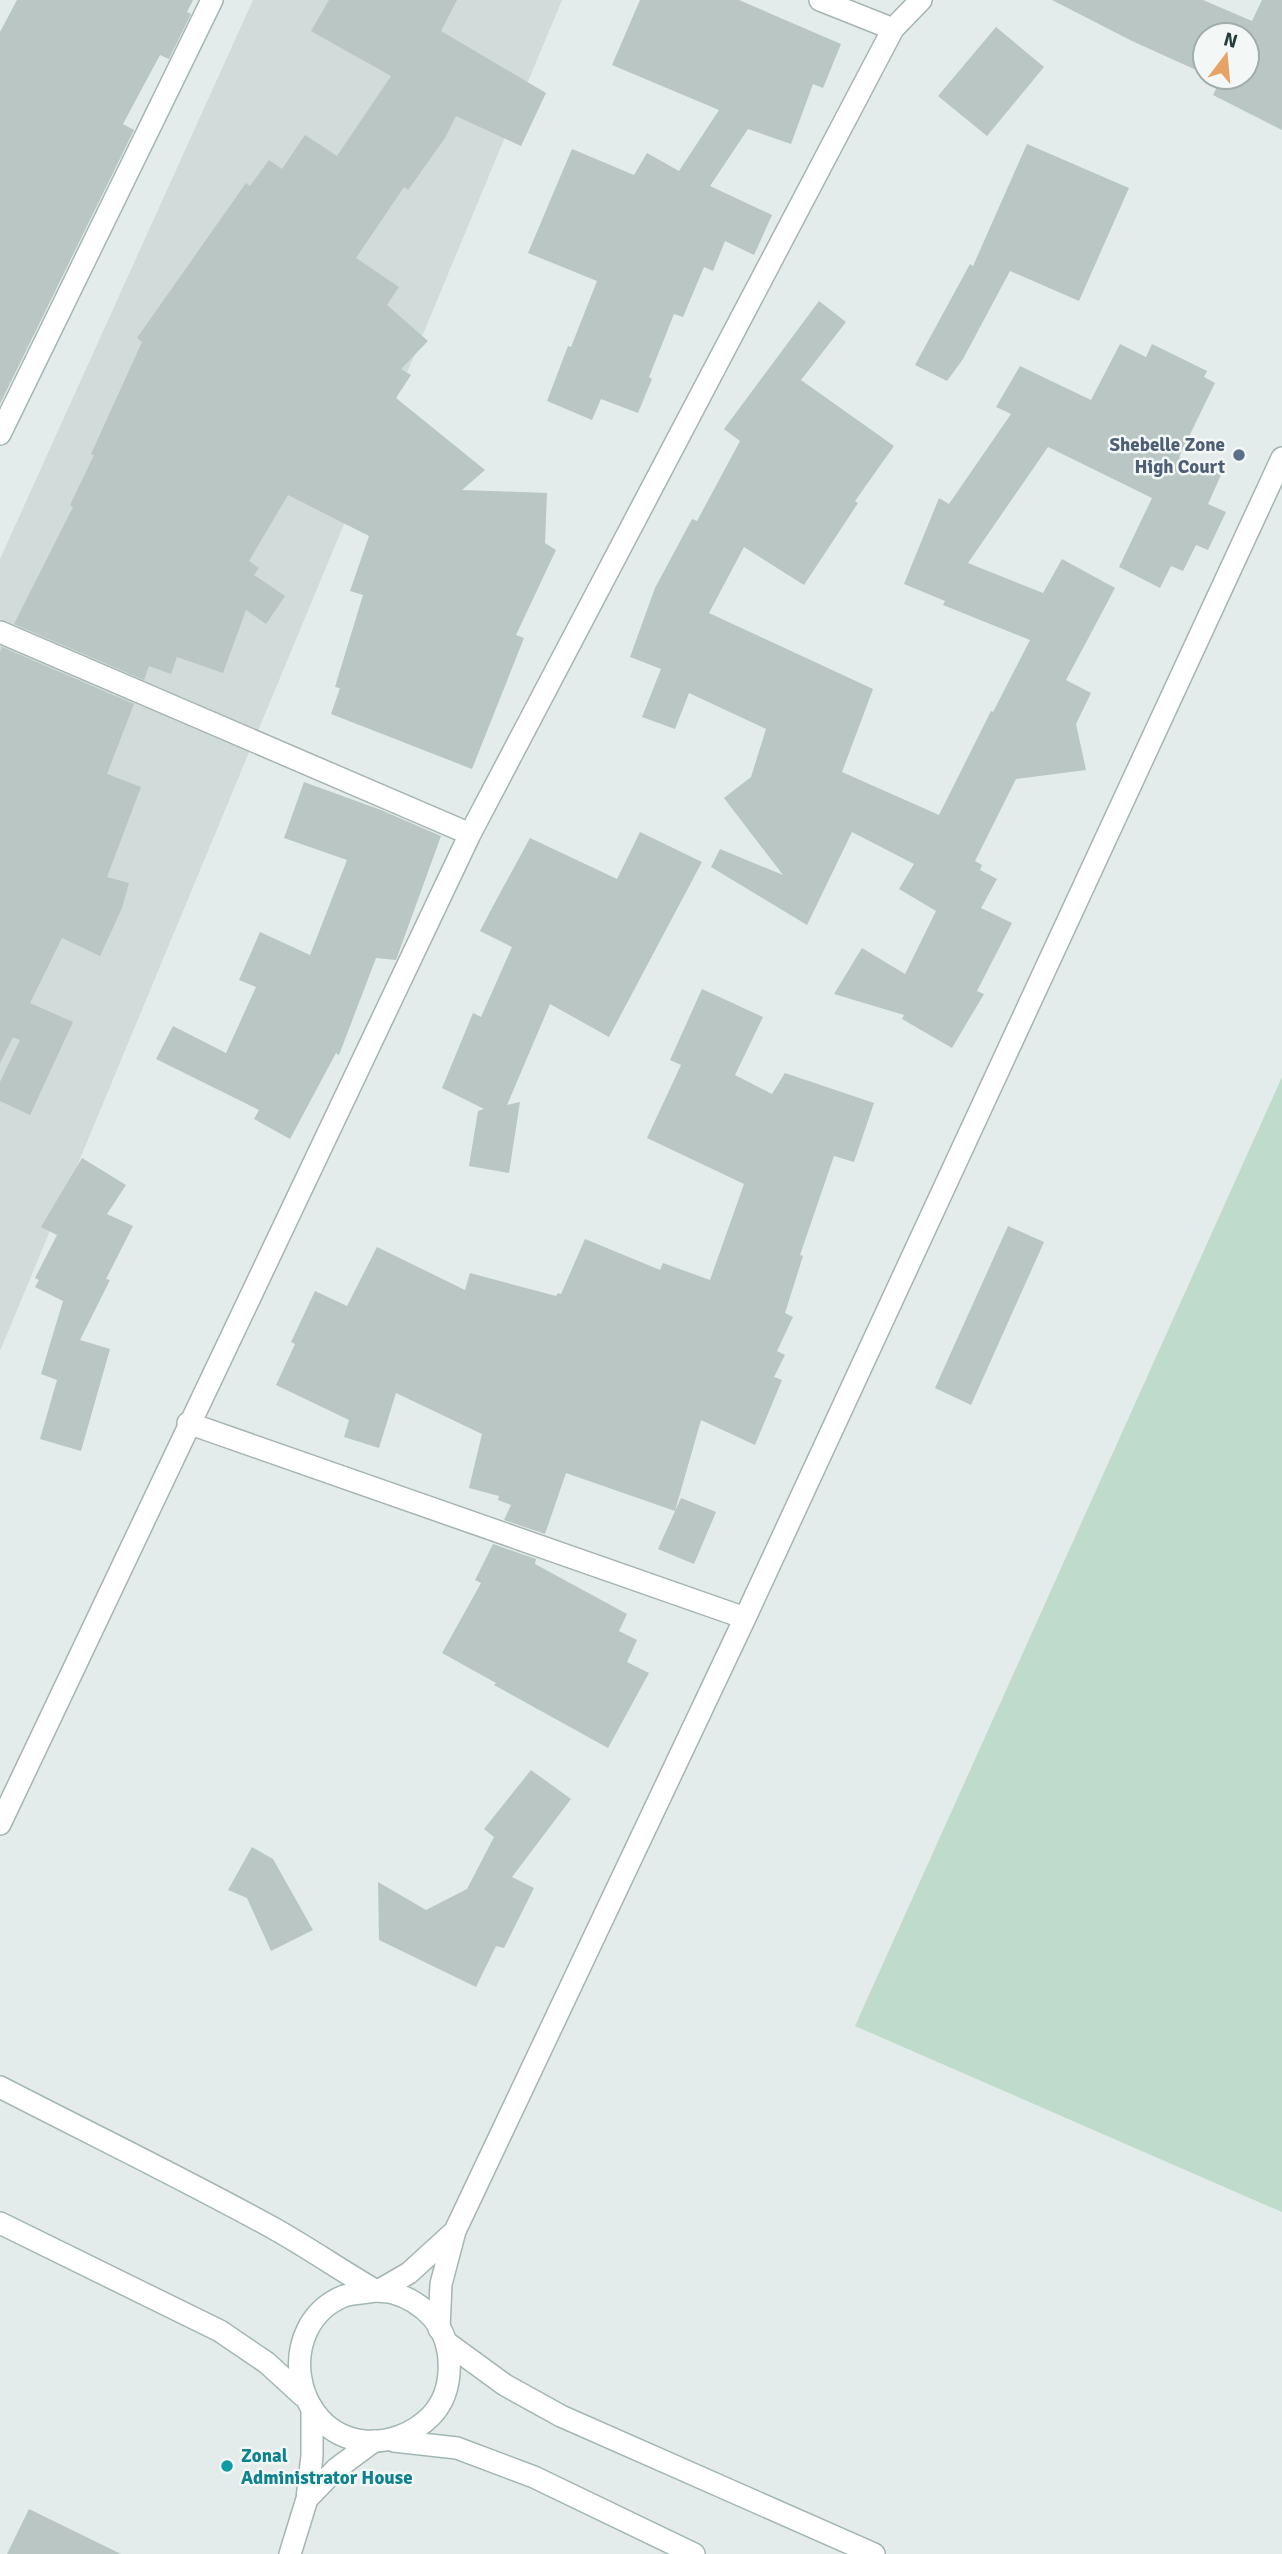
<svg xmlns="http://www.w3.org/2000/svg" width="1282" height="2554" font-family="Signika,sans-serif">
<rect width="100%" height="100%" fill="#e3ecea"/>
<path fill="#d1dbd9" d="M253,0H562L0,1351V559Z"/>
<path fill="#bedbcc" d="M1282,1077V2212L855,2026Z"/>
<path fill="#b9c6c3" d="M17,0H193L187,12L191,14L169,59L160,55L123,124L134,130L0,404V32Z
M329,0H457L441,31L546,93L521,146L456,116L445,138L408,190L404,187L356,258L399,287L387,305L428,341L401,369L411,375L396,398L485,470L462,490L547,493L545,543L556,550L516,635L524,638L472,769L331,714L340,688L335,687L363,595L350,591L369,536L288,495L249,561L259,568L254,575L285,596L266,624L246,610L223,673L177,657L171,674L149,666L144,680L14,624L73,507L70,505L94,455L91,454L142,342L137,338L246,183L250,186L269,160L282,169L305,135L337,156L391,76L311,31Z
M640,0H739L841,44L823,88L813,84L791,144L748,129L710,186L772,215L754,255L725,241L713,271L704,267L683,317L674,314L649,377L652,379L638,413L601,399L592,420L547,401L568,346L571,347L597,281L528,253L572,149L634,175L647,153L679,171L719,110L612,65Z
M1052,0H1203L1252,21L1262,0H1282V130L1213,95L1220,81L1211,77H1247V35H1205V74L1132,41Z
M996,27L1044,67L987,136L938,96Z
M1027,144L1129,188L1079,301L1010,271L963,359L947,381L915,365L970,264L973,266Z
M819,301L846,322L801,380L894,446L855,501L858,503L804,585L744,547L709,613L873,689L842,772L939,815L991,711L993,712L1030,640L943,605L945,601L904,584L939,498L949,504L1011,414L996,407L1020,366L1091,400L1120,344L1146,357L1152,344L1207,371L1204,377L1215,383L1179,457L1221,475L1208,504L1226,512L1208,550L1196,545L1183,571L1171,566L1160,588L1119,567L1152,498L1048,447L968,563L1043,593L1062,559L1115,588L1066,680L1091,693L1076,724L1086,770L1016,779L975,861L982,865L980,870L997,879L981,908L1012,923L977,991L984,994L952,1048L902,1019L904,1015L834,994L862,948L905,974L936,911L899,889L914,864L852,832L807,925L711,867L720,849L783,875L724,798L751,777L766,729L689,693L675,729L642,717L661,669L630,657L655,588L692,519L697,521L740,441L724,429Z
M2,647L134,704L107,774L141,787L107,877L129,883L122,908L100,956L62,938L30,1003L73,1022L30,1115L0,1101V1082L20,1040L13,1037L0,1063V652Z
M304,782L381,810L441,836L396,960L376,958L339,1055L336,1053L290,1139L254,1119L259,1110L156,1059L173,1026L226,1053L256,987L239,980L260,932L310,955L347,860L284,838Z
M640,832L702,862L609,1037L550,1004L507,1105L520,1102L509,1173L469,1166L478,1111L484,1109L442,1088L473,1013L481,1017L512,947L480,931L493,906L530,838L617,879Z
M702,989L763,1017L735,1075L772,1094L785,1073L874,1103L854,1162L834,1156L800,1255L803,1256L785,1313L793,1317L777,1351L785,1355L774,1377L782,1380L755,1445L701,1420L675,1511L566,1473L545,1534L504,1520L511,1505L498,1500L499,1496L469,1488L482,1434L396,1393L379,1448L344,1437L349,1420L276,1385L295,1344L291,1342L315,1291L347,1306L377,1247L465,1290L470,1273L556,1296L558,1293L561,1294L585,1239L660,1270L663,1263L710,1280L744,1184L647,1138L681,1065L670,1060Z
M82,1158L126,1185L107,1214L133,1226L106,1279L110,1280L80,1340L110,1349L81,1451L40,1439L57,1380L41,1374L63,1301L35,1287L39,1280L35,1278L57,1235L41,1227Z
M1008,1226L1044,1242L971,1405L935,1388Z
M681,1498L716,1512L694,1564L658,1549Z
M493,1544L536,1559L535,1564L627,1614L619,1631L637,1640L627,1662L649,1673L608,1748L494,1685L496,1683L442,1653L481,1583L475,1580Z
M531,1770L571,1799L512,1877L534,1888L504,1948L496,1946L476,1987L379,1940L378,1882L426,1910L467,1889L494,1837L484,1829Z
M252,1847L273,1859L313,1930L271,1951L247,1898L228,1890Z
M29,2509L121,2554H7Z"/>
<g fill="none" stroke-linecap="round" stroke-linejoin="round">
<g stroke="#a6b4b2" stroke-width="24">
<path id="street" d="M820,0L893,29
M0,632L470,834
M188,1423L745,1618
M0,1824L470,834L893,29L921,0
M455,2231L745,1618L1282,458
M378,2291L409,2273L455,2231L441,2284L439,2329
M312,2408V2456L307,2499L336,2469L374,2441
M290,2554L307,2499"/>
</g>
<g stroke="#a2b7b4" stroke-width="24">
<path id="secondary" d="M0,434L212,0
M0,2087C91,2134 184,2179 273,2228C307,2247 339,2269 373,2289C379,2293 386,2291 393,2293C408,2297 423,2307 433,2318C455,2345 455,2391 431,2416C413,2434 389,2443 364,2441C290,2433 275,2324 344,2296C353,2293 366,2293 375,2291
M0,2223L220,2331L267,2363L303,2396
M446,2342L505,2385L561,2416L874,2554
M394,2441L457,2448L534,2477L694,2554"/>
</g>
<use href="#street" stroke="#fff" stroke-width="21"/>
<use href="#secondary" stroke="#fff" stroke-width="21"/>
</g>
<circle fill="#5c6f8a" stroke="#f3f8f7" stroke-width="2.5" cx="1239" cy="455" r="7"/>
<circle fill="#0f9aa8" stroke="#f3f8f7" stroke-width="2.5" cx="227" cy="2466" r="7"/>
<g text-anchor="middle" stroke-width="5" stroke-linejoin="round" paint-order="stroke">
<g font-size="19" font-weight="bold" fill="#4e5e75" stroke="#f3f8f7" text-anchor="end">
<text x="1225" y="451">Shebelle Zone<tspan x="1225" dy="22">High Court</tspan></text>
</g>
<g font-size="19" font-weight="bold" fill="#0d838f" stroke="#f3f8f7" text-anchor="start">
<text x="241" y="2462">Zonal<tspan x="241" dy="22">Administrator House</tspan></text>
</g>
</g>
<g transform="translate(1226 56) rotate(16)"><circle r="33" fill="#f3f8f7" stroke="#a0adac" stroke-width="2"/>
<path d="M0-5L12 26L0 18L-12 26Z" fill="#e7a366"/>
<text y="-10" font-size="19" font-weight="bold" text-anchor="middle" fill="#243c3b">N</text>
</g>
</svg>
